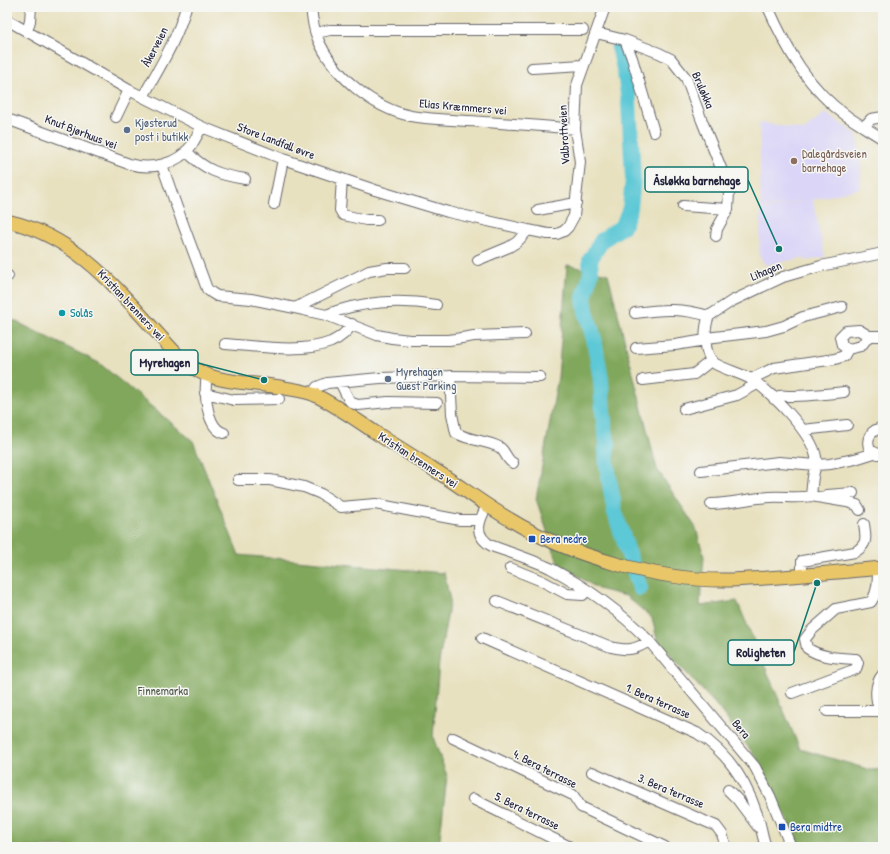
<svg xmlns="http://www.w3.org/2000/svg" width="890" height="854" font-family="'Patrick Hand',sans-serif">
<rect width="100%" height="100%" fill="#f6f6f2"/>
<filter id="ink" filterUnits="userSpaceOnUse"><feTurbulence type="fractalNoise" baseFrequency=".025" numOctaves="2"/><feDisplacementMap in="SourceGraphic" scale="8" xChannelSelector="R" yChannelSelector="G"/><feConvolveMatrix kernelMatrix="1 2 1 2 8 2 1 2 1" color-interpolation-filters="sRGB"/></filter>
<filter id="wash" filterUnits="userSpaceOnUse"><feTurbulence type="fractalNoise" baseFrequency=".012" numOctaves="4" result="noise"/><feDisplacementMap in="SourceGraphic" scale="16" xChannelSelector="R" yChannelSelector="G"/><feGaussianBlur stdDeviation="0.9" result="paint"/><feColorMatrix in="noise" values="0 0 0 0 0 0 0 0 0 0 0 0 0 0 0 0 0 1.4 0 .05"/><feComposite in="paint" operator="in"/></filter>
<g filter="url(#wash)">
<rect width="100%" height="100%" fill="#e8e1c0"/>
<path fill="#dbd6f7" d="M826,113L857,135L861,166V188L813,200L761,209L759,122L804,130Z
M813,200L825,257L805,261L804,258L765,265L759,255L761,210Z"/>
<path fill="#81a75c" stroke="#52644c" d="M567,265L608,274L657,469L696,528L704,557L700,606L737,601L800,749L871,770L883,769V847H800L759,761L716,705L678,664L657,639L652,618L626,596L598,589L558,563L536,499L558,377Z
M7,317L99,363L193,441L239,555L444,573L450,600L439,662L433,737L447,776L439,847H7Z"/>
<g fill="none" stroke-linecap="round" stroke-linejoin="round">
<path stroke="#5dc8d6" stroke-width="16" d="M619,47L625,73L629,102L633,179L630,208L623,226L602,240L590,260L591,273L584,298L586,311L594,339L601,380L603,413L605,432L608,444L606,449L607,466L611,490L615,513L640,588"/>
</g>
</g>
<g filter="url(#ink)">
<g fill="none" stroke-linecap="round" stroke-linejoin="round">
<g stroke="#67656a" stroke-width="12">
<path id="minor" d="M311,7C312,17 313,27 317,37C332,74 372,108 411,116C435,120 460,120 484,122C514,124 545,126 575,129
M768,7C786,48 809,90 847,116C858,124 871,131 883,139
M7,20L129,90L202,127L283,159L375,190L448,212L528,230L548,234H557L564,231L568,227L574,216L580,162L575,129L577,85L605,7
M27,32L30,21L31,7
M316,33L330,30H583
M596,33L625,40L659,53L671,59L686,78L702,121L725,178L729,193L728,209L717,229L716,236
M625,40L632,58L654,132
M532,68L583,65
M143,97C159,68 177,40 186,7
M116,117L129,90
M7,119L129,164C151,170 177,165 191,146C195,140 198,133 202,127
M864,127L871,119L883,117
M186,151C205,170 219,175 245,179
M162,165L176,205L203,278L207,289L212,293L217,296L251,299L295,308L326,315L377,335L392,338L410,340H449L474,336L525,334
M342,179L340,210L343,215L366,220H378
M274,204L283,159
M683,206L728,209
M538,210L576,203
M478,260L509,247L517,242L528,230
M7,275L8,276
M295,308L369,271L387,268H405
M635,313C663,309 682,308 709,316
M326,315C360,301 400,299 436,305
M869,336L861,346L848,349L842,345L840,337L846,331L859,330L869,336H883
M706,338L766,331L784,326L803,317L842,307
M225,344C257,346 301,354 331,342C340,338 347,332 352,324
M636,348L675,345L706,340
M207,376C204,391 206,428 224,433
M450,376L452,414L456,433C470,441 486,440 499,447C506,451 506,460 513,463
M751,379L774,368L835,359L844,356L848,349
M643,380L694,374L712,360
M340,382L349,400L352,403L358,405L388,402L437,403
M205,393L234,400L279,399
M312,394L317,387L327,383L380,378L450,376L540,377
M774,399C778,394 784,396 789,396C807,396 826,394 844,392
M684,409L737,395L757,384
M883,428C871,429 865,439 870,450L878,454L883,453
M803,430L847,425
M701,471L779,462L816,465L830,464L855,459L874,453
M238,480H270L304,487L321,494L341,507L375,504L460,520H479
M827,495L853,493
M811,496L847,502L857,505L860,510
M711,504C731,504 750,498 770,497C784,496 797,499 811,496C812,488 812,480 814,472C815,467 817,463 816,457C812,433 771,392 751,379C740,373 723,369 714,363C703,354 704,328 709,316L732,301L783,277L821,266L883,253
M487,506C478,522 473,535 492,546C511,553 531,559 550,568C586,587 620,611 649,641L755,767L770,796L791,847
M510,568L542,581L567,594L583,595L587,590
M802,575V561L855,552C868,544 866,538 864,524
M497,601L611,647C628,651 635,650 649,641
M482,638L697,733C727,752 746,781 757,814C761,825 762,836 766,847
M883,674C874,684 875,699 880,711L883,713
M792,693L856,669L858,663L856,659C840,658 821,658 807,648L805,639L812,630L836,609L871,602C878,592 878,580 878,568
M827,711H880
M453,738L573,795L581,807L665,847
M592,772L716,826L722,834L726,847
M728,790L737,799L758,827
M473,799L570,847"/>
</g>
<g stroke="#67656a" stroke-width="15">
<path id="major" d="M7,221C88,239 129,306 184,362C192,367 199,372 207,375C230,384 261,383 285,388C295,390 306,391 315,395C335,405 354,418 373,431C393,444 413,456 433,469C459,485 483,504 509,519C569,556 662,582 732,580C783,578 833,572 883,568"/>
</g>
<use href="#minor" stroke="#fff" stroke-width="10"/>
<use href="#major" stroke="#e9c769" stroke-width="13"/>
</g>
</g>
<g fill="#5c6f8a" stroke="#f6f6f2" stroke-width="1.5">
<circle cx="127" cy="130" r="4"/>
<circle cx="388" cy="379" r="4"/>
</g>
<circle fill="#8d6e63" stroke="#f6f6f2" stroke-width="1.5" cx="794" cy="161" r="4"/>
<circle fill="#0f9aa8" stroke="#f6f6f2" stroke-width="1.5" cx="62" cy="313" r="4"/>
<g fill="#1a4fb4" stroke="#f6f6f2" stroke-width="1.5">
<rect x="528" y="535" width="8" height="8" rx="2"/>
<rect x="778" y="823" width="8" height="8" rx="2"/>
</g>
<g text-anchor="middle" stroke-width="3" stroke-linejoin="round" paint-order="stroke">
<g font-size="12" fill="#22223b" stroke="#f6f6f2">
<text transform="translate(155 47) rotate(-63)" y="4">Åkerveien</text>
<text transform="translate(703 90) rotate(67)" y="4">Bruløkka</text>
<text transform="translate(463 107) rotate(5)" y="4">Elias Kræmmers vei</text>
<text transform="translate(81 132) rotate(21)" y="4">Knut Bjørhuus vei</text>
<text transform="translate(564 135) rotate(-93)" y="4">Valbrottveien</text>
<text transform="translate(276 141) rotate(21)" y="4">Store Landfall øvre</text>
<text transform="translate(766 271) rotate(-23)" y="4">Lihagen</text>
<text transform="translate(131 305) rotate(47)" y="4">Kristian brenners vei</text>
<text transform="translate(418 460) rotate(33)" y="4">Kristian brenners vei</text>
<text transform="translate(658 701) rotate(24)" y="4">1. Bera terrasse</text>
<text transform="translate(741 729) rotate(50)" y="4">Bera</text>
<text transform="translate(545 769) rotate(27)" y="4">4. Bera terrasse</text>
<text transform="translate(671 791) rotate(23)" y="4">3. Bera terrasse</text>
<text transform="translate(527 811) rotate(26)" y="4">5. Bera terrasse</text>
</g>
<g font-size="12" fill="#4e5e75" stroke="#f6f6f2" text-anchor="start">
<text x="135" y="127">Kjøsterud<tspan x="135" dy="14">post i butikk</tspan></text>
<text x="396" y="376">Myrehagen<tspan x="396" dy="14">Guest Parking</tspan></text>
</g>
<g font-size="12" fill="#785e54" stroke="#f6f6f2" text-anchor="start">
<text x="802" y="158">Dalegårdsveien<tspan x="802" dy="14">barnehage</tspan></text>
</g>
<g font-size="12" fill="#0d838f" stroke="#f6f6f2" text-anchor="start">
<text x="70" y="317">Solås</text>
</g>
<g font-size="12" fill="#164399" stroke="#f6f6f2" text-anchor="start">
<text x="540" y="543">Bera nedre</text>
<text x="790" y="831">Bera midtre</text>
</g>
<g font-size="12" fill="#4f5a4b" stroke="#f6f6f2">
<text x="163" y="695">Finnemarka</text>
</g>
</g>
<path fill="none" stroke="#0f766e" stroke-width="1.5" d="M779 249L748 180M264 380L198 363M817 583L794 652"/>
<g fill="#0f766e" stroke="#f6f6f2" stroke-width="1.5">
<circle cx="779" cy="249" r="4"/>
<circle cx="264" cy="380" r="4"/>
<circle cx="817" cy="583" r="4"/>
</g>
<g fill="#f6f6f2" stroke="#0f766e" stroke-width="1.5">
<rect x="645" y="167" width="103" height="25" rx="4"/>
<rect x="131" y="350" width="67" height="25" rx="4"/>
<rect x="728" y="640" width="66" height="25" rx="4"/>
</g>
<g font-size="13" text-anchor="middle" font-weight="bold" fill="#22223b">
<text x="697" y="185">Åsløkka barnehage</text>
<text x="165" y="367">Myrehagen</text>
<text x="761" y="657">Roligheten</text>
</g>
<rect width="890" height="854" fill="none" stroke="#f6f6f2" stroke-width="24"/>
</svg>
